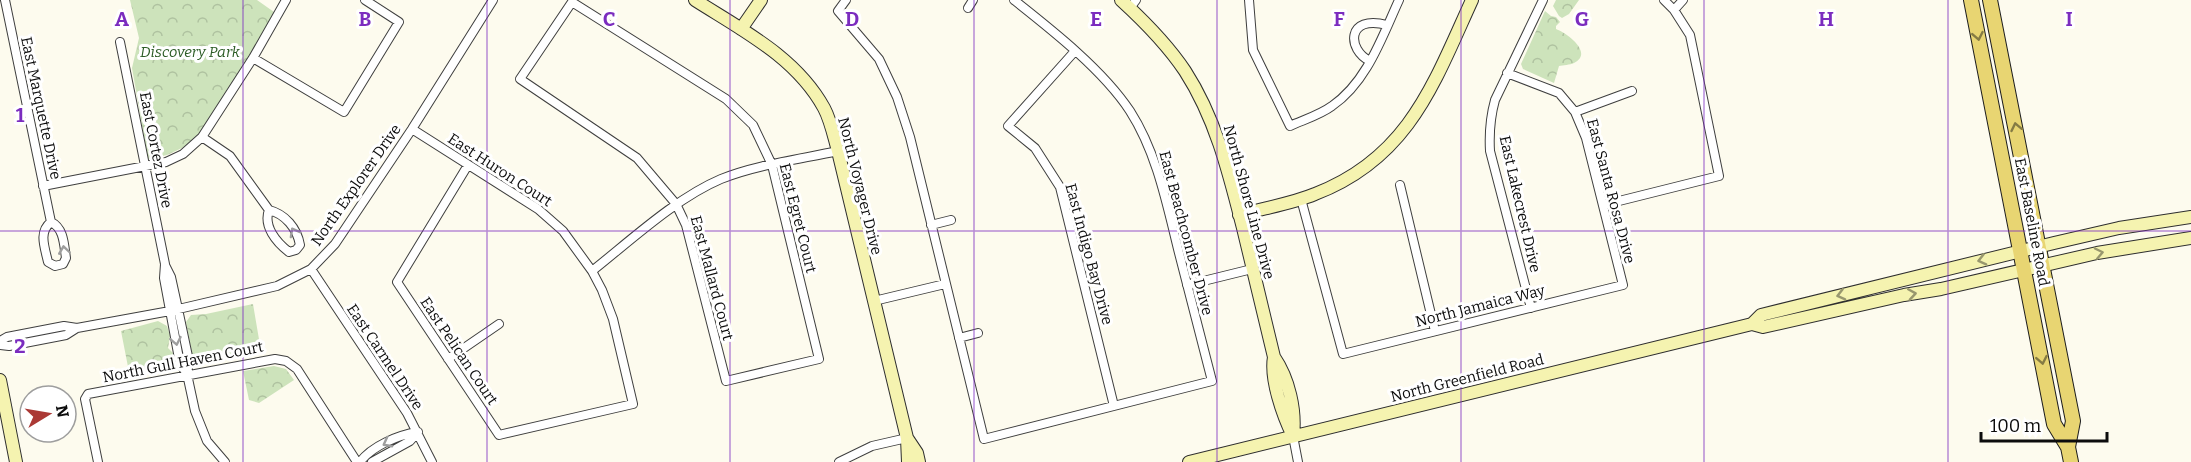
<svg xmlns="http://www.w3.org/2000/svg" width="2191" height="462" font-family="Bitter,serif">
<defs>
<pattern id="park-crowns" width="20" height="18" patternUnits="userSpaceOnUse" patternTransform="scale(1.5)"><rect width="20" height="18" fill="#cde3bb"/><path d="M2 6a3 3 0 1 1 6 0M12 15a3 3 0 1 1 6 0" fill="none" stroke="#afc2a0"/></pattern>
</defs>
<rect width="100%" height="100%" fill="#fdfbee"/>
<path fill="url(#park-crowns)" d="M130,0H257L274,12L250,56L202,131L184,147L167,155L148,159L132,68L139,38Z
M1556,0H1579L1569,14L1562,18L1559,16L1553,6Z
M1545,11L1551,16L1556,17L1560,22L1556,26V29C1567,33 1594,53 1574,63C1570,65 1563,65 1559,66L1554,83L1523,69L1521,64Z
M253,304L261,351H242L230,357L200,364L193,359L186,322L191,315L206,314Z
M158,321L167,326L170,336L168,348L173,353L175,363L171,370L139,373L130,377L121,331Z
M274,366L286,369L294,380L259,403L249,400L243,371Z"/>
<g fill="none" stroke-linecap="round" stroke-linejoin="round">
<g stroke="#3f3f3f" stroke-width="10">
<path id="street" d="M5,0L51,222C64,228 64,245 66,258L63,264L55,266L48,262C45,248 38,232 51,222
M846,0L838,11L879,59L897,97L910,137L984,439L1212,381C1201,339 1190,296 1179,253C1167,205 1157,153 1130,111C1103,70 1052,30 1014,0
M1249,0L1253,50L1290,126C1303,120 1320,115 1332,106C1367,82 1382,37 1399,0
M572,2L726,99L753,125L772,165L819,359L726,381L686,225L676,204L637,158L520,79Z
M968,8L973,0
M1130,8L1136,0
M1674,10L1683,0
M120,42L165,264L164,278L180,364L187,374
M1075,51L1008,126L1035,148L1060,187L1114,406
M253,58L344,112L399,22L365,0
M1370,61C1347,50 1346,14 1387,25
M1575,112L1632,91
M412,129L538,209L563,231L592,271L602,290L613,319L633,404L499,435L397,282L468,165
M202,137L230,156L269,210C285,214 297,228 300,245L296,250L289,252C276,242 263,226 269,210
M1400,185L1435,331
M43,186L166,162L183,154L202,137L253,58L286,0
M1301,199L1343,354L1623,285L1586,138L1575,112L1559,93L1507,73
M1603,205L1719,176L1690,35L1674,10L1664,0
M931,225L951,220
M165,265L171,277L178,309L189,361L187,374L195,411L207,441L225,462
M311,269L407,413L432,462
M592,271C630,241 676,198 721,179C755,165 801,159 838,151
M1187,285L1252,269
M874,301L945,284
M1531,308L1490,151C1489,133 1490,118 1495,100L1543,0
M959,338L978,333
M0,341L7,337L64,326L77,328
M0,345L9,346L66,335L77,328L170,311L277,286L311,269L335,244L412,129L493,0
M448,359L499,324
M1293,436L1298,462
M98,462L85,399L88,394L275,359L286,361L297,369L357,462
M360,462C372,446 398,435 418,432
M372,462L410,441L418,432
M839,462L872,446L907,438"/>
</g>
<g stroke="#2e2e2e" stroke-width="14">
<path id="secondary" d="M695,0C742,30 796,57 824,108C831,121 834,137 838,151L907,438L908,462
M1121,0C1144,21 1167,44 1185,71C1216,119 1229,173 1243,228C1253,271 1264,314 1274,357C1289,379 1296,410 1293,436
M741,29L761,0
M1239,215C1264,208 1291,204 1315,194C1409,158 1434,83 1472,0
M1752,324L1763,327L1904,295L1941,289L2097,253L2191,238
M1274,357C1270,379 1283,416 1293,436
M0,380L16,462
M907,438L917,453L919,462
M1189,462L1752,324L1761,315L2054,243L2119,228L2191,217"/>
</g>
<g stroke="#1d1d1d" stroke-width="16">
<path id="primary" d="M1971,0L2054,424L2068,447L2071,462
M1990,0L2073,421L2068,447"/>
</g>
<use href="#street" stroke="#fff" stroke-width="8"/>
<use href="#secondary" stroke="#f5f3b0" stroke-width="12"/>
<use href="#primary" stroke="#e8d572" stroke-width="14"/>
</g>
<defs><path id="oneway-chevron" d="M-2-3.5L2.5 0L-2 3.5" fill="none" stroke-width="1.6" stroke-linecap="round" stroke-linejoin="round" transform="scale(1.5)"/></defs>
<g stroke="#857b44">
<use href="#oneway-chevron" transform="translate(1978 36) rotate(79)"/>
<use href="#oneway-chevron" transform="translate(2016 127) rotate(-102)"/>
<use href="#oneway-chevron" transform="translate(2042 360) rotate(79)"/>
</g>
<g stroke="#9e9e9e">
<use href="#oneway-chevron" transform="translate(294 232) rotate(-119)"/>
<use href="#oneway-chevron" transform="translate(64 250) rotate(-98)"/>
<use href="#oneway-chevron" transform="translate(176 341) rotate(79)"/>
<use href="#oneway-chevron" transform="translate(387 443) rotate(152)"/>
</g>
<g stroke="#98976e">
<use href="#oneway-chevron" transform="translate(2099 253) rotate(-12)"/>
<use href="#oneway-chevron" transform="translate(1982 260) rotate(166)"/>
<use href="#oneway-chevron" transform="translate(1912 294) rotate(-9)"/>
<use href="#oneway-chevron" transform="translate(1841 295) rotate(166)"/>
</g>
<path fill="none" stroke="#7b2cbf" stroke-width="1.5" stroke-opacity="0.55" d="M243,0V462M487,0V462M730,0V462M974,0V462M1217,0V462M1461,0V462M1704,0V462M1948,0V462M0,231H2191"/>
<g text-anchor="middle" stroke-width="6" stroke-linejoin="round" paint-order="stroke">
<g font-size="15" font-style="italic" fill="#2c5c25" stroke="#fff">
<text x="190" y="57">Discovery Park</text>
</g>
<g font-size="15" fill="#0c0c0c" stroke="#fff">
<text transform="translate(41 108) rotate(78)" y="5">East Marquette Drive</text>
<text transform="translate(156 150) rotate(79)" y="5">East Cortez Drive</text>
<text transform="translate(500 170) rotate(33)" y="5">East Huron Court</text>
<text transform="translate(356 185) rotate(-55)" y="5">North Explorer Drive</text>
<text transform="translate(860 186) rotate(76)" y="5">North Voyager Drive</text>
<text transform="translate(1611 191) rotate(75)" y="5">East Santa Rosa Drive</text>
<text transform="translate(1249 202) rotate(75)" y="5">North Shore Line Drive</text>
<text transform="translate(1520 204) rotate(77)" y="5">East Lakecrest Drive</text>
<text transform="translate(798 218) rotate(76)" y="5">East Egret Court</text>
<text transform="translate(2032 222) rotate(79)" y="5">East Baseline Road</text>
<text transform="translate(1186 233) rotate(75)" y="5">East Beachcomber Drive</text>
<text transform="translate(1089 254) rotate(75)" y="5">East Indigo Bay Drive</text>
<text transform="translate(712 278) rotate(75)" y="5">East Mallard Court</text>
<text transform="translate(1480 306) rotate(-14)" y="5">North Jamaica Way</text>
<text transform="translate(459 351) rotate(56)" y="5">East Pelican Court</text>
<text transform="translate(385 357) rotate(56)" y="5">East Carmel Drive</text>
<text transform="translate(183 362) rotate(-11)" y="5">North Gull Haven Court</text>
<text transform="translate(1467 378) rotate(-14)" y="5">North Greenfield Road</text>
</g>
</g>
<g font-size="20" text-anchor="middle" font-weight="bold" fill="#7b2cbf" stroke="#fff" stroke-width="6" stroke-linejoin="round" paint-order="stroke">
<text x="122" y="26">A</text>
<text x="365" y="26">B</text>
<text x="609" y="26">C</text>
<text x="852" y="26">D</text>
<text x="1096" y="26">E</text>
<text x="1339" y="26">F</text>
<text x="1582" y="26">G</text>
<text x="1826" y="26">H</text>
<text x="2069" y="26">I</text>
<text x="20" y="122">1</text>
<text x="20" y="353">2</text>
</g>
<g transform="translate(48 414) rotate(79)"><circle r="28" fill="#ffffff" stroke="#9e9e9e" stroke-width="1.5"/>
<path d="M0-4.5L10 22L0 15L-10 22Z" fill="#ab3935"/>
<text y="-9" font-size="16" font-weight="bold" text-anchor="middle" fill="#0c0c0c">N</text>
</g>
<path d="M1981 432v9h126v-9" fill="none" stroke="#0c0c0c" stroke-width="3"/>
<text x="1990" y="432" font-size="18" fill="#0c0c0c" stroke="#ffffff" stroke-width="4.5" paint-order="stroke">100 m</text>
</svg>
